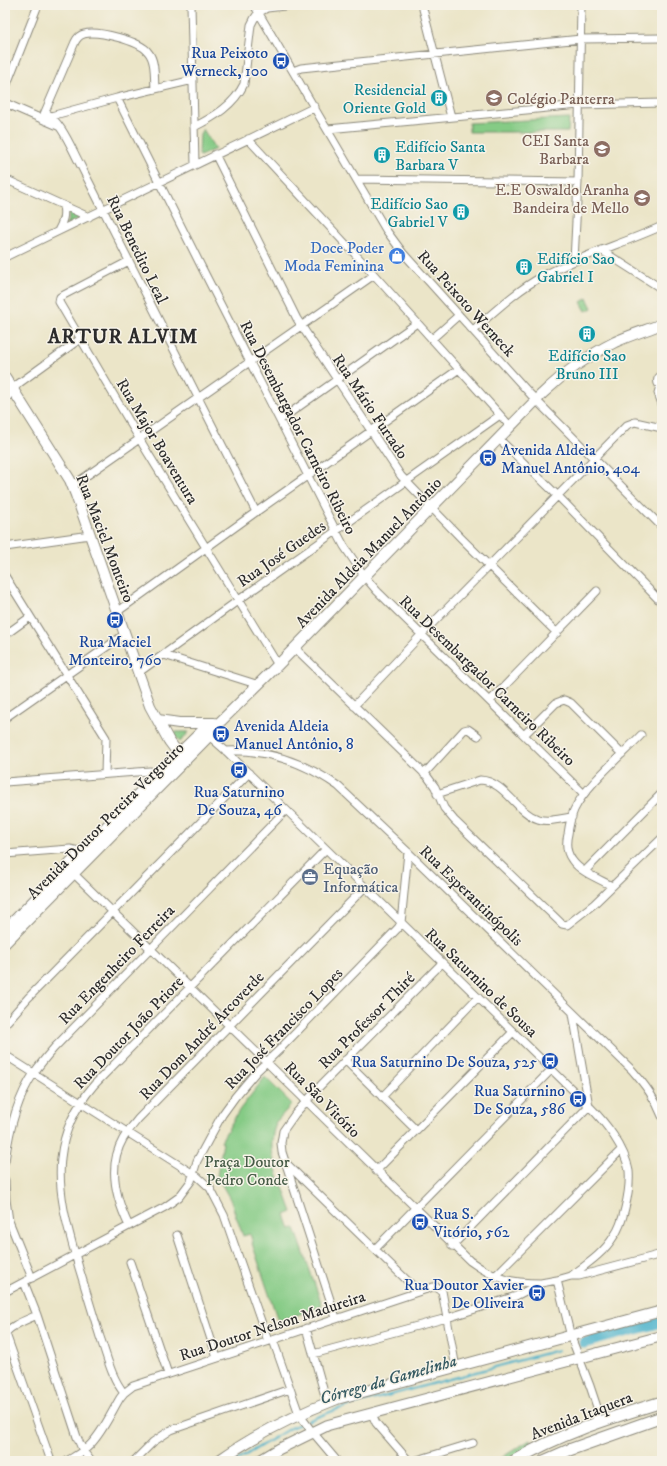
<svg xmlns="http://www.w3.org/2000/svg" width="667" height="1466" font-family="'IM FELL DW Pica',serif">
<rect width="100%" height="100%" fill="#f7f3e8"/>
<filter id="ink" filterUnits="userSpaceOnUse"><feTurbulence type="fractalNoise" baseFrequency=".025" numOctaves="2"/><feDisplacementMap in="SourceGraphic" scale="8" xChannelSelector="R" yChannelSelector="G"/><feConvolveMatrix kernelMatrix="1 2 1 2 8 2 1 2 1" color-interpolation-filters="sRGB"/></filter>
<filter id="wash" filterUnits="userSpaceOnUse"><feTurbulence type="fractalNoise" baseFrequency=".012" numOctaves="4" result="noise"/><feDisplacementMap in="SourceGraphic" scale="16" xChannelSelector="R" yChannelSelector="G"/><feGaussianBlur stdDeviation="0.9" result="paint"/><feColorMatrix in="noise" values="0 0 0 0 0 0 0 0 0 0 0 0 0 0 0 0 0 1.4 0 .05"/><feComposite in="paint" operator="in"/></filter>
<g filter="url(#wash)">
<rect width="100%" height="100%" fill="#ebe5c8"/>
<path fill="#85cb85" stroke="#587b58" d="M569,118L568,132H469V123Z
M203,129L215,149L200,156L199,155L200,135Z
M68,209L81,217L66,225L69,217Z
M587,298L592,308L586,311L581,302Z
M488,329L496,338L491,342L483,333Z
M176,732H189L180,742L174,735Z
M265,1077L292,1104L275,1123L276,1124C268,1143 273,1160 279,1179H280L292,1212L285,1215L290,1229L295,1228L322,1305L316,1307V1309L278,1321L252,1243H253L250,1234L243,1236L230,1199L217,1176L223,1143L221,1141L240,1109Z
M530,1440L531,1446L505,1461H496Z"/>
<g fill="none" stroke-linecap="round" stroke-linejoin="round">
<path stroke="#4db3cc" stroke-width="2" d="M307,1421L338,1409L558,1350
M236,1461L290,1428L303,1423"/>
<path stroke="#4db3cc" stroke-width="11" d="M584,1343L662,1322"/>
</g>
</g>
<g filter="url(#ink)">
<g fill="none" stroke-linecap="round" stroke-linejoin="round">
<g stroke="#8b887a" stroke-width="9">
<path id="street" d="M191,5L195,164
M254,5L386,230L403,253L531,395L662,527
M422,5L451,117
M293,71L301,68L581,39L662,38
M5,89L38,5
M117,98L201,266L334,527L344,546L365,577L377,591L584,794
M5,103L58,126
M45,112C63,124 71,148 81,166L256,512
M51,116L117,98L193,80
M42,119L75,42C77,38 79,35 84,34C97,30 140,41 148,52C156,61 154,78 155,89
M194,127C214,117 234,105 244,84L251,25L254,19L258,13L267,8L293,5
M328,129L579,105L662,103
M248,139L368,268L510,426
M215,154L297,319L401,476L461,538L557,633
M5,179L89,217
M357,179L578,182
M58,231C63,222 65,215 63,205
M601,250L662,289
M5,257L315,107
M129,261L60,297L59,302L146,450L278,665
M574,261L578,182L581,5
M473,330C495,311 517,290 543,276C581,255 623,244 662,226
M432,339L459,315
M662,375C656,378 656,384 662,387
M660,386L658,393L662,404
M5,400L18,384L80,339
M280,420L417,323
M498,438L558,496L662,603
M72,486L374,275
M5,547L90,535
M5,576L106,738L105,774
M117,612L256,512L459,369
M5,635L30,617
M295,648L427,776L435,787L444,808L454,820L562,924L567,925L594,904L662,838
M164,655L259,685
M138,673L247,594L500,415
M490,701L597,591
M354,706L421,635L627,425L635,422L662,428
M5,718L125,634
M524,735L556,703L564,700L571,703L622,754
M209,736L226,751L589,1106C605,1122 625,1147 629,1171C630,1183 628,1196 625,1208C623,1217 620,1228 614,1236C604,1253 587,1264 571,1276
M226,751C266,749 305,763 338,786L408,852L632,1070C645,1085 655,1098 662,1116
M424,774L464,730L468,729L478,736
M5,782L150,771L158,774
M437,794L480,780C505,781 516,812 538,819C548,823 562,818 572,817
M5,854L70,849L84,852
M71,871L470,1261C495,1279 510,1283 541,1283
M585,871L662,793
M612,886C599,879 580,872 572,860C566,852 566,842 568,834C569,826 571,817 574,810C585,786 622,755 641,735
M5,1024L28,998L249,773
M5,1055L198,1177L210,1188L224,1215L268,1341
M345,1060L416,1130
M382,1097L478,997
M5,1161C9,1131 17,1098 34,1073C40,1064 47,1056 54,1048L286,810
M286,1163L418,1291
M376,1171L513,1032
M5,1180L6,1200L9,1221L32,1278
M129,1226C116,1199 107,1167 123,1139C127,1132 133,1125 138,1119L365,887
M177,1235L217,1358
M452,1246L589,1106L573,1014
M375,1249L551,1070
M130,1262L168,1374
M495,1276L621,1150
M557,1280L571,1337L590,1386L598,1410L595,1424
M24,1282L37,1315L77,1437L83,1451L91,1461
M5,1292L129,1226L165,1207L179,1197L191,1181L197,1161L211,1135L222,1115L235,1097L256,1072L280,1049L398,928L401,923L408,852
M37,1315C29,1319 8,1326 6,1334L51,1461
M336,1318L282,1152L281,1143L283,1131L295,1114L321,1085L442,963
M306,1328L327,1403
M273,1340L299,1414L310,1429L337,1461
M313,1354L447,1318L516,1296L541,1283L557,1280L571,1276H579L662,1254
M124,1393C111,1377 107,1356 100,1337C93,1314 86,1291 79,1268C69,1232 57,1195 61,1158C64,1130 76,1106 94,1085L326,849
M372,1414L376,1423L409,1461
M67,1461C75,1456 83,1452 90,1445C103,1432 111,1413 120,1398L124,1393L133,1386L433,1287H436L442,1291L456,1368
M134,1461L153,1442L171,1430L290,1389
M414,1461L473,1443"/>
</g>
<g stroke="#8b887a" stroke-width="12">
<path id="secondary" d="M5,377L70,480L76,495L150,706L169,741L175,749L186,758
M158,720L179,723H214
M5,930L158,774L202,731L213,723
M5,943L216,729L220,722L278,665L542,394C564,373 587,356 615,342C630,335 647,330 662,324
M218,1461C256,1434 295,1415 337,1399L662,1311
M259,1461L279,1449L328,1425L662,1336"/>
</g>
<g stroke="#8b887a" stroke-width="13">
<path id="primary" d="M514,1461C560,1433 611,1418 662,1402
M544,1461L569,1450L662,1417"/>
</g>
<use href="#street" stroke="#fff" stroke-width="7"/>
<use href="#secondary" stroke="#fff" stroke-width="10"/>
<use href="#primary" stroke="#fff" stroke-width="11"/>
</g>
</g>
<defs>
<g id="bus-disc" transform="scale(0.9)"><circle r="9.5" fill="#1a4fb4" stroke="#f7f3e8"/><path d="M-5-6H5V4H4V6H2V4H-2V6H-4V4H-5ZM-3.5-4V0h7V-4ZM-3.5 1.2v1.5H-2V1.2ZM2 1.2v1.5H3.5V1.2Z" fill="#fff"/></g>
<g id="building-disc" transform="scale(0.9)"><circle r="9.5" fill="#0f9aa8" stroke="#f7f3e8"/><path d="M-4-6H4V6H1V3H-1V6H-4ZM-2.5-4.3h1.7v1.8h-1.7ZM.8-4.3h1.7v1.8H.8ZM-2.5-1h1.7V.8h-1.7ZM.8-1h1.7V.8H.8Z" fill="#fff"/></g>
<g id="school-disc" transform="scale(0.9)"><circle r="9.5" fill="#8d6e63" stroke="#f7f3e8"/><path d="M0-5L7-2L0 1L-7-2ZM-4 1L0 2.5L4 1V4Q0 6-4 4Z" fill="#fff"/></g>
<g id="shop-disc" transform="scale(0.9)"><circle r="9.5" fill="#3f7fe0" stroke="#f7f3e8"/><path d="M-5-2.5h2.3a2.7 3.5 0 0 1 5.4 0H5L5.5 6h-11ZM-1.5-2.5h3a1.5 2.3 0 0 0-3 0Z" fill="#fff"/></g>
<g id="office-disc" transform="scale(0.9)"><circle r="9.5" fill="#5c6f8a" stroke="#f7f3e8"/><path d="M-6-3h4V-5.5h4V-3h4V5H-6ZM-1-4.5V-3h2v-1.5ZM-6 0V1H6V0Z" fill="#fff"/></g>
</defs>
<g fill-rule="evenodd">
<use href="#bus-disc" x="281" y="61"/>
<use href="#building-disc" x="439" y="98"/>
<use href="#school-disc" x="494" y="98"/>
<use href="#school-disc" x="602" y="149"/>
<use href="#building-disc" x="382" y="155"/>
<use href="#school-disc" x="642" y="198"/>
<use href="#building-disc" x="461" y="212"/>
<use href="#shop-disc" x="397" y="256"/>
<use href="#building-disc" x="524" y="267"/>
<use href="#building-disc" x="587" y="334"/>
<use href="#bus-disc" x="488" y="458"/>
<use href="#bus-disc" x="115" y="620"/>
<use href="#bus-disc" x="221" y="734"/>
<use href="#bus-disc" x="239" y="770"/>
<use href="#office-disc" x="310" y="877"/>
<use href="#bus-disc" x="550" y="1061"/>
<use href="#bus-disc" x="578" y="1099"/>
<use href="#bus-disc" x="420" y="1222"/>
<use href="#bus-disc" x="537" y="1293"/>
</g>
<g text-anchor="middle" stroke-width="3" stroke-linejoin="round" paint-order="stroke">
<g font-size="16" fill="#164399" stroke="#f7f3e8" text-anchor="end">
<text x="268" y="58">Rua Peixoto<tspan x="268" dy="18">Werneck, 100</tspan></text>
<text x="501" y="455" text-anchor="start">Avenida Aldeia<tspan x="501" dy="18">Manuel Antônio, 404</tspan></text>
<text x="115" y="647" text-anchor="middle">Rua Maciel<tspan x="115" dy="18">Monteiro, 760</tspan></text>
<text x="234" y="731" text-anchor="start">Avenida Aldeia<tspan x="234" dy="18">Manuel Antônio, 8</tspan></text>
<text x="239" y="797" text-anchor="middle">Rua Saturnino<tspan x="239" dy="18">De Souza, 46</tspan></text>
<text x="537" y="1067">Rua Saturnino De Souza, 525</text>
<text x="565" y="1096">Rua Saturnino<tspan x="565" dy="18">De Souza, 586</tspan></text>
<text x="433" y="1219" text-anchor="start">Rua S.<tspan x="433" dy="18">Vitório, 562</tspan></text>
<text x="524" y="1290">Rua Doutor Xavier<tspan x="524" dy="18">De Oliveira</tspan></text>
</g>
<g font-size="16" fill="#0d838f" stroke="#f7f3e8" text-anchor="end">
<text x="426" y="95">Residencial<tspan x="426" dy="18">Oriente Gold</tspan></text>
<text x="395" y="152" text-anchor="start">Edifício Santa<tspan x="395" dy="18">Barbara V</tspan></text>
<text x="448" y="209">Edifício Sao<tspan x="448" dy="18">Gabriel V</tspan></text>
<text x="537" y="264" text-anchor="start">Edifício Sao<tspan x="537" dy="18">Gabriel I</tspan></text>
<text x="587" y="361" text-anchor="middle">Edifício Sao<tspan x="587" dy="18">Bruno III</tspan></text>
</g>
<g font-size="16" fill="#785e54" stroke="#f7f3e8" text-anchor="end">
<text x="507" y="104" text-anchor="start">Colégio Panterra</text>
<text x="589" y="146">CEI Santa<tspan x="589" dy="18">Barbara</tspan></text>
<text x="629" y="195">E.E Oswaldo Aranha<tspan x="629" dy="18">Bandeira de Mello</tspan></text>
</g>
<g font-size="16" fill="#366cbe" stroke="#f7f3e8" text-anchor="end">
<text x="384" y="253">Doce Poder<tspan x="384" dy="18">Moda Feminina</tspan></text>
</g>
<g font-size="16" fill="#2b2b2b" stroke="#f7f3e8">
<text transform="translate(138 249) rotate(64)" y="6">Rua Benedito Leal</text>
<text transform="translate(467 303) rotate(48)" y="6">Rua Peixoto Werneck</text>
<text transform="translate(371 406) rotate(56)" y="6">Rua Mário Furtado</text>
<text transform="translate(299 427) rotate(63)" y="6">Rua Desembargador Carneiro Ribeiro</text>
<text transform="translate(158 441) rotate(59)" y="6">Rua Major Boaventura</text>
<text transform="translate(106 538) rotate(69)" y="6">Rua Maciel Monteiro</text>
<text transform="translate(368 552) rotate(-46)" y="6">Avenida Aldeia Manuel Antônio</text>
<text transform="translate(281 553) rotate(-35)" y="6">Rua José Guedes</text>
<text transform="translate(488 680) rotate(44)" y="6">Rua Desembargador Carneiro Ribeiro</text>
<text transform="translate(105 820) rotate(-45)" y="6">Avenida Doutor Pereira Vergueiro</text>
<text transform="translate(472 895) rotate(44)" y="6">Rua Esperantinópolis</text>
<text transform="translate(116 964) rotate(-46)" y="6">Rua Engenheiro Ferreira</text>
<text transform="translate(482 982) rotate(44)" y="6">Rua Saturnino de Sousa</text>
<text transform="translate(366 1020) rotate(-45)" y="6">Rua Professor Thiré</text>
<text transform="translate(283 1028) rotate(-46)" y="6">Rua José Francisco Lopes</text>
<text transform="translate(128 1032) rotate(-46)" y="6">Rua Doutor João Priore</text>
<text transform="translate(201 1035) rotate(-46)" y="6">Rua Dom André Arcoverde</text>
<text transform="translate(323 1099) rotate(45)" y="6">Rua São Vitório</text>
<text transform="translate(272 1325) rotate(-18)" y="6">Rua Doutor Nelson Madureira</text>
<text transform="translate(581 1415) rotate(-21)" y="6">Avenida Itaquera</text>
</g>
<g font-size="16" fill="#4e5e75" stroke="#f7f3e8" text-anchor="start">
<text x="323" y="874">Equação<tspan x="323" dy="18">Informática</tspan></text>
</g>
<g font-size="16" fill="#465b46" stroke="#f7f3e8">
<text x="247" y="1167">Praça Doutor<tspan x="247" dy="18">Pedro Conde</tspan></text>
</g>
<g font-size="17" font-style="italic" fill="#375b63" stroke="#f7f3e8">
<text transform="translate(388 1379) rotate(-16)" y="6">Córrego da Gamelinha</text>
</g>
<g font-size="20" font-weight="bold" letter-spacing="1" fill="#2b2b2b" stroke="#f7f3e8">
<text x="123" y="343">ARTUR ALVIM</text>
</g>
</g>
<rect width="667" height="1466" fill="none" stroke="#f7f3e8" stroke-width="20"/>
</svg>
